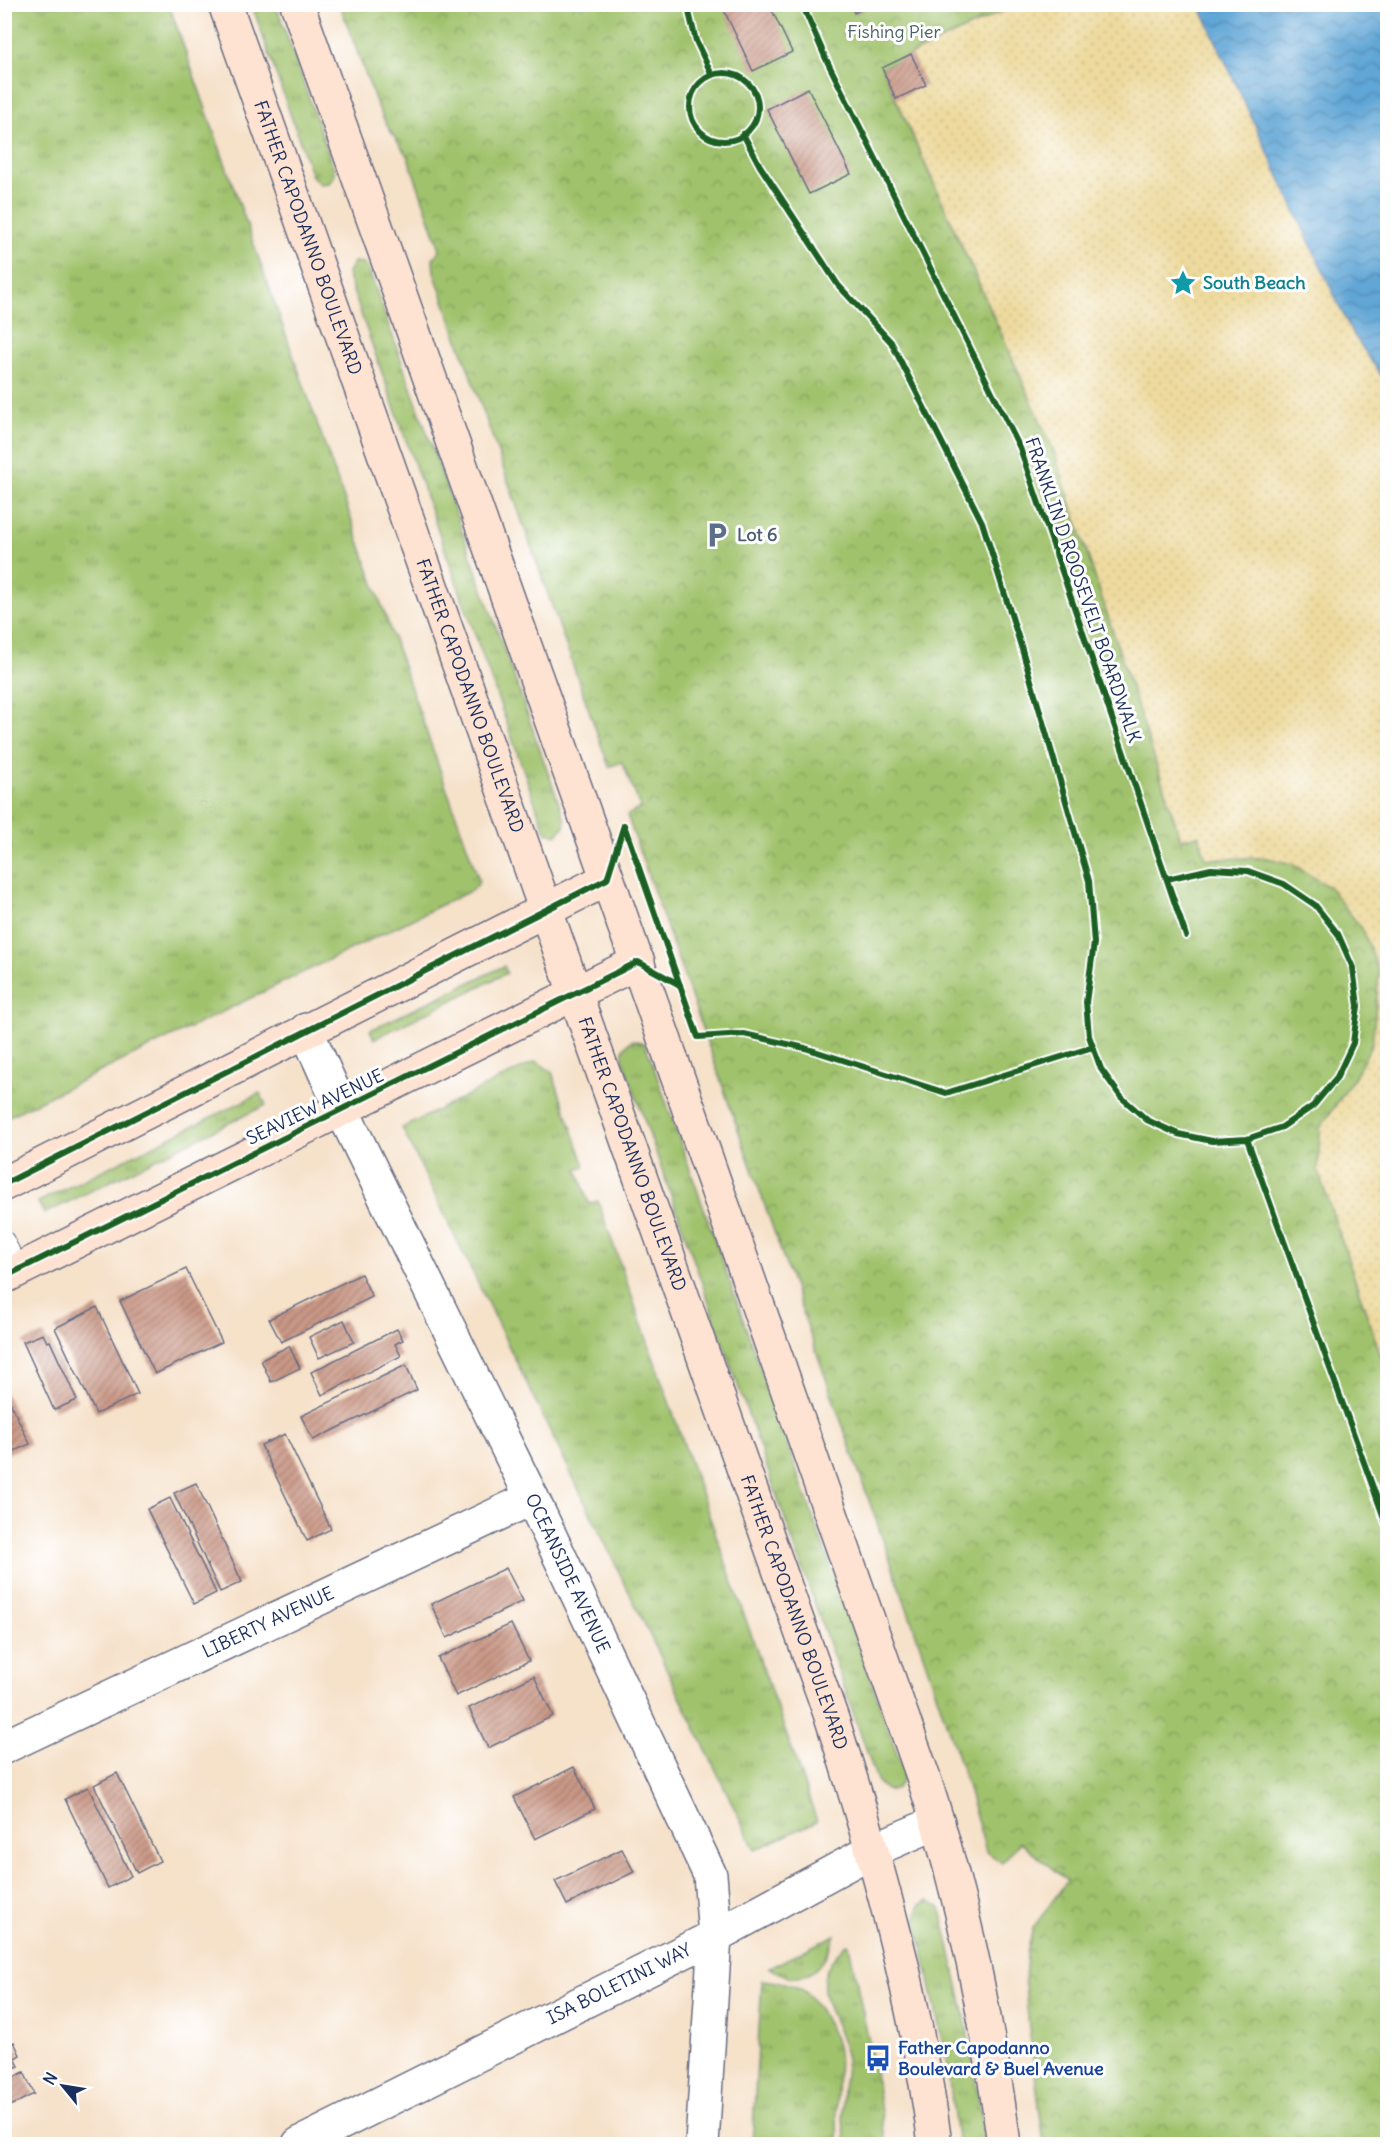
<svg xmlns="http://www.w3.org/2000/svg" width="1392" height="2149" font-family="Delius,sans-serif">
<defs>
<pattern id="grass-tufts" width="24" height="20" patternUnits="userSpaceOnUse" patternTransform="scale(1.5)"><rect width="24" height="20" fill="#a0c26c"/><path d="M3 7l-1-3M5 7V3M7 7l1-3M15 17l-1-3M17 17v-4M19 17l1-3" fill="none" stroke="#829e5c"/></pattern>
<pattern id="sand-dots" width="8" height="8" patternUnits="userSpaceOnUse" patternTransform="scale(1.5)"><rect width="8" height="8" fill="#eeda9e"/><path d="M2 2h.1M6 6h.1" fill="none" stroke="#ccbb8a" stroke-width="1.8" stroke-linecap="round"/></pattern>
<pattern id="park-crowns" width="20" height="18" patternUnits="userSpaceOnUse" patternTransform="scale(1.5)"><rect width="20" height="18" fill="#a0c26c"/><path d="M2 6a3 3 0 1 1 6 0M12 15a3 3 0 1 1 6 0" fill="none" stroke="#829e5c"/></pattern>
<pattern id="water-waves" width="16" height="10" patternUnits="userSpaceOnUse" patternTransform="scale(1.5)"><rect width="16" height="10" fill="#61a6d6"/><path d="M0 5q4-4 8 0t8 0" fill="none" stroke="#4f88b1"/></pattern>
<pattern id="building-hatch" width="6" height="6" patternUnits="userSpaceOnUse" patternTransform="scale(1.5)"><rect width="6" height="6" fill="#ca9886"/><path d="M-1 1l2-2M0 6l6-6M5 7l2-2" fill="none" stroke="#a37c71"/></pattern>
</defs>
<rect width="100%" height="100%" fill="#fff"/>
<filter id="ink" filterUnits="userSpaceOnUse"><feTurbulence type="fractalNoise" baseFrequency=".0167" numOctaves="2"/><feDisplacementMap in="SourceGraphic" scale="12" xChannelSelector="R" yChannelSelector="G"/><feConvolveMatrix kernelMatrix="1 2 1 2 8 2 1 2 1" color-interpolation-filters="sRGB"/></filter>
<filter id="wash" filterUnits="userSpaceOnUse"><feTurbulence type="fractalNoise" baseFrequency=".008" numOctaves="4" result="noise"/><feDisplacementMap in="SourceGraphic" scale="24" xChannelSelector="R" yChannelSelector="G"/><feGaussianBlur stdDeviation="1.35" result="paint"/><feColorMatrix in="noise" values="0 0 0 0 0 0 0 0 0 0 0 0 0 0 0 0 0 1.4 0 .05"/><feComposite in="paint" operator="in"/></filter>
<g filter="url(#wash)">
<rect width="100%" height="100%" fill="#f6e1c9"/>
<path fill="url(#grass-tufts)" stroke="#5e7865" stroke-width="1.5" d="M4,5H169L479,880L477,886L472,890L5,1118Z
M252,5H276L334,169V177L329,183L320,184L312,176Z
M354,262L364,263L369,270L565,820L564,827L556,835L548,833L544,828L349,280L348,272Z
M504,966L507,973L374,1039L370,1030Z
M633,1040L644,1043L648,1051L903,1771C904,1783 899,1791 887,1790L878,1783L623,1059C621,1050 625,1045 633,1040Z
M536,1061L552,1072L585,1166L577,1169L589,1204L598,1201L817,1821L755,1850L402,1128Z
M260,1093L266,1105L44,1214L38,1202Z
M928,1901L939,1906L942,1914L965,2017L986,2144H958L946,2059L917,1923C916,1912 917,1905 928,1901Z
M835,1935C829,1954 815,1980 791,1977C783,1976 776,1971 769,1968Z
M847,1944L849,1945L875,2072L886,2144H846C843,2126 842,2108 843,2089C844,2080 846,2071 846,2062C844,2015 796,1989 847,1944Z
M762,1980C795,1983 809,1987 824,2018C830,2029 837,2040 838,2052C840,2067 837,2083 837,2098C836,2114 837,2129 839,2144H752Z"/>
<path fill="url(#sand-dots)" stroke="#84847e" stroke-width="1.5" d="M851,5H1345L1388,114L1387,1374L1318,1172L1320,1128L1355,1076L1268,858L1206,859L1181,841L1054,452L896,99Z"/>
<path fill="url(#park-crowns)" stroke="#5e7865" stroke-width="1.5" d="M851,4L855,13L872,4L1016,5L882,68L1054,452L1181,840L1199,835L1206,859L1268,858L1292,864L1329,887L1363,930L1379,973L1372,1044L1355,1076L1320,1128L1318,1171L1387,1374V2144H1044L1029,2028L1025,1985L1027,1952L1033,1928L1067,1881L1020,1842L1002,1863L986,1851L964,1775L914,1628L627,815L641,808L622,762L609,767L434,272L433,259L440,249L408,157L387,126L377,105L340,5Z"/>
<path fill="url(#water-waves)" stroke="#3e6a9a" stroke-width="1.5" d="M1199,5H1387V384L1351,331Z"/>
<g id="blocks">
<path fill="url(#building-hatch)" d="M721,4H769L792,52L753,71Z
M851,4H872L854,13Z
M911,54L926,85L896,99L882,68Z
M808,88L851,174L809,194L767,109Z
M186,1269L222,1342L155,1374L120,1301Z
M361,1274L372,1297L281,1342L269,1319Z
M97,1307L138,1394L96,1414L55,1328Z
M344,1320L354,1342L319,1358L309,1337Z
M397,1329L403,1340L395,1344L401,1356L322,1395L311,1372Z
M43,1334L47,1342L50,1341L77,1400L54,1410L23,1342Z
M289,1346L300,1368L271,1382L261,1360Z
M406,1365L417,1390L313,1440L301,1416Z
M4,1390L30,1444L5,1455L4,1453Z
M285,1434L331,1529L307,1541L261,1445Z
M196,1483L242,1582L220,1592L174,1493Z
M170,1498L216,1593L194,1604L147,1509Z
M506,1568L523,1601L447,1638L431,1604Z
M511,1624L529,1661L456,1696L438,1658Z
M534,1676L553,1716L488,1748L469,1708Z
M574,1767L595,1809L535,1839L514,1797Z
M117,1773L160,1861L137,1873L94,1785Z
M88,1787L131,1876L108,1888L65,1799Z
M622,1849L634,1872L567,1905L555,1881Z
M14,2042L20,2055L15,2058L19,2066L4,2072V2047Z
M24,2072L34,2094L4,2109V2082Z"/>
</g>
</g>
<g filter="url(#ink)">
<use href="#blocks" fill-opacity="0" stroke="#686d83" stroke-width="1.5"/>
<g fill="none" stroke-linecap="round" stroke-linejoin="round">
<g stroke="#686d83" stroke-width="22">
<path id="lane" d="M4,1241L19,1270"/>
</g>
<g stroke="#686d83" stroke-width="36">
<g id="street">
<path id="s1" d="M306,1030L342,1110L532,1498L710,1875L715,1936L702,2144"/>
<path id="s2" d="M4,1747L532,1498"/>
<path id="s3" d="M299,2144L715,1936L873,1850L938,1822"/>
</g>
</g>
<g stroke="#686d83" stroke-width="36">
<g id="secondary">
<path id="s4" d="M225,4L832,1719C877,1860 916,1997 935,2144"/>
<path d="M297,4L652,1004L924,1779C963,1898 988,2021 1004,2144"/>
<path d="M4,1184L607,879"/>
<path d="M4,1277L638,962"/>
</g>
</g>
<use href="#lane" stroke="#fff" stroke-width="20"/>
<use href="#street" stroke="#fff" stroke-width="33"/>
<use href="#secondary" stroke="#fee3d2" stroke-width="33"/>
<g stroke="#fff" stroke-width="10">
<path id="cycleway" d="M687,4L696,41L712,75
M802,4L826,59L1020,448L1186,936
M690 107a34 34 0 1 1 68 0a34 34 0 1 1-68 0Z
M743,134L760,166L838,285L891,342L982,522L1021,646L1089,881L1094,943L1086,1002L1089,1036L1101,1069L1121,1097L1147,1120L1178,1134L1212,1141L1247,1139L1282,1127L1313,1106L1337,1077L1353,1043L1358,1006L1353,968L1338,934L1315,905L1284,884L1248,871L1211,869L1167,879
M624,825L698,1037L744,1034L805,1048L946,1093L1093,1047
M1247,1139L1388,1529
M4,1184L607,879L624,825
M4,1277L638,962L680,985"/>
</g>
<use href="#cycleway" stroke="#1b5e20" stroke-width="6"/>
</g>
</g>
<defs>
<g id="sight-bare" transform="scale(2.07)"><path d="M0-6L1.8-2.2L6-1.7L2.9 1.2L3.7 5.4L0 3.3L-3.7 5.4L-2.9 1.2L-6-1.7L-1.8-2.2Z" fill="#0f9aa8" stroke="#fff" stroke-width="2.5" paint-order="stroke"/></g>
<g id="parking-bare" transform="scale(2.07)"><path d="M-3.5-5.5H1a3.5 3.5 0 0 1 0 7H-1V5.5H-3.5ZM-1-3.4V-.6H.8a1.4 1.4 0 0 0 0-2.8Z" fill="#5c6f8a" stroke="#fff" stroke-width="2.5" paint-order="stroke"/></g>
<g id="bus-bare" transform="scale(2.07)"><path d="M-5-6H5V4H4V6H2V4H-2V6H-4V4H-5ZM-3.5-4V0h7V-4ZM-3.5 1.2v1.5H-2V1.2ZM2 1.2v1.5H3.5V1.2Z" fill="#1a4fb4" stroke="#fff" stroke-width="2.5" paint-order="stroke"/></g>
</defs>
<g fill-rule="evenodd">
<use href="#sight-bare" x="1183" y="283"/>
<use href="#parking-bare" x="717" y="535"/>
<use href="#bus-bare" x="878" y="2058"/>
</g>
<g text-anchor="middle" stroke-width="6" stroke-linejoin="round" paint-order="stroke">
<g font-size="18" fill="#4a6263" stroke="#fff">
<text x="894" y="38">Fishing Pier</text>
</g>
<g font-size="18" fill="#1b2f5e" stroke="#fff">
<text dy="6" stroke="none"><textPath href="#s4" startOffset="248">FATHER CAPODANNO BOULEVARD</textPath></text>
<text transform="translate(1083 590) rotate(71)" y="6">FRANKLIN D ROOSEVELT BOARDWALK</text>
<text dy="6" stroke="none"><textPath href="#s4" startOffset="734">FATHER CAPODANNO BOULEVARD</textPath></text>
<text transform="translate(315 1107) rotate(-26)" y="6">SEAVIEW AVENUE</text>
<text dy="6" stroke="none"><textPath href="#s4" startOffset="1220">FATHER CAPODANNO BOULEVARD</textPath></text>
<text dy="6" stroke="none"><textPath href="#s1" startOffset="603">OCEANSIDE AVENUE</textPath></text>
<text dy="6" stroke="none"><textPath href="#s4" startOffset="1706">FATHER CAPODANNO BOULEVARD</textPath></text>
<text dy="6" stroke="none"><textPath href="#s2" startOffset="292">LIBERTY AVENUE</textPath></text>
<text dy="6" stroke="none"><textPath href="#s3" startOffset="358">ISA BOLETINI WAY</textPath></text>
</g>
<g font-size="18" font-weight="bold" fill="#0d838f" stroke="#fff" text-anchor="start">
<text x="1203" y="289">South Beach</text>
</g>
<g font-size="18" font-weight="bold" fill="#4e5e75" stroke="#fff" text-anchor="start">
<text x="737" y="541">Lot 6</text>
</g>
<g font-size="18" font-weight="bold" fill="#164399" stroke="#fff" text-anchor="start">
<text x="898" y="2054">Father Capodanno<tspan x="898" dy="21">Boulevard &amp; Buel Avenue</tspan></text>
</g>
</g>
<rect width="1392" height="2149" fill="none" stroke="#fff" stroke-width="24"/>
<g transform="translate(63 2086) rotate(300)" stroke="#ffffff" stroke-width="4.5" paint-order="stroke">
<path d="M0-4.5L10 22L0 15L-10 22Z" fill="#1b2f5e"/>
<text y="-9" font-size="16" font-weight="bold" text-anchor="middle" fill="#1b2f5e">N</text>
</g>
</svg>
